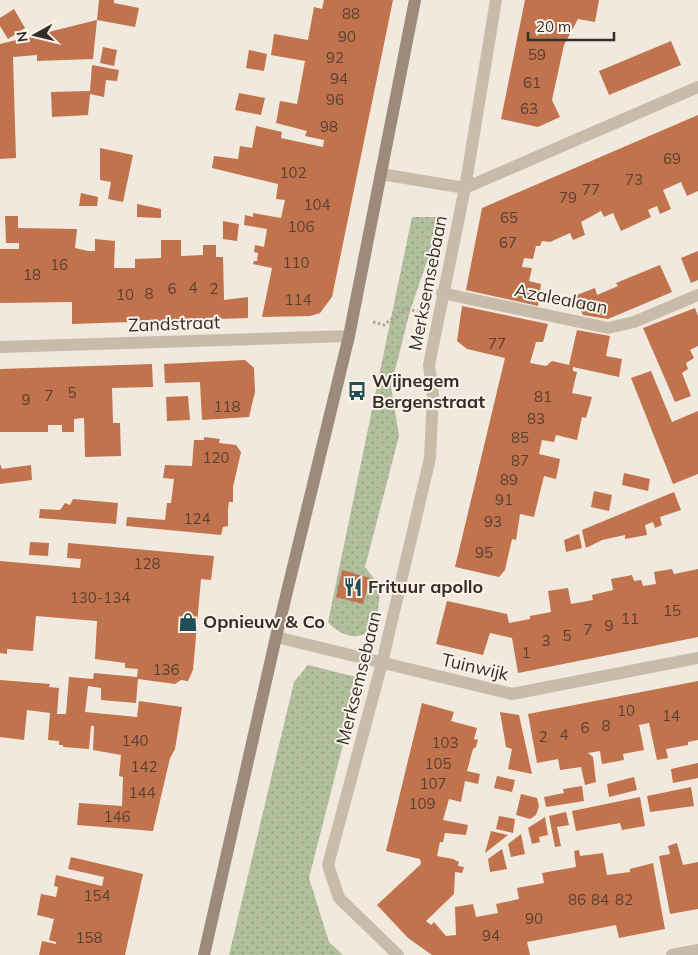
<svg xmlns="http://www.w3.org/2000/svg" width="698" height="955" font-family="Mulish,sans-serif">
<defs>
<pattern id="grass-dots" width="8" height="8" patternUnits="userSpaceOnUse" patternTransform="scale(1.25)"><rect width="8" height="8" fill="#b1bf9d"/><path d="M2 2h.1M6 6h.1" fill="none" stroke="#919c80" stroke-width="1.8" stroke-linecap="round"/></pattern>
</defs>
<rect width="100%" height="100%" fill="#f1e9dd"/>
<path fill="url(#grass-dots)" d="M412,217H442L410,311L391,386L399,436L365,567L380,586C379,597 379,615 374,625C362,644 340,636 328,622Z
M308,665L360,678L309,878L329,942L343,955H229L294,682Z"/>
<path fill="#c0734c" d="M99,0H114V3L139,8L135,27L97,20Z
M324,0H393L332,297L320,313L310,316L262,317L272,268L253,264L254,261H257L258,253L254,252L255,245L264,247L267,229L244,225L245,215L253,217V213L281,218L285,200L276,199L278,184L212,168L214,156L238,159L240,146L252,148L256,126L282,132L281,138L323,147L324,140L305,136L307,131L276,123L280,101L297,104L305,61L271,55L274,34L308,40L314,7L322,9Z
M525,0H599L595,22L578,19L564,45L552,100L560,117L538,127L501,119Z
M14,9L25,28L8,39L0,26V18Z
M97,20L93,59L37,61V55L13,57L16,158L0,159V44Z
M671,41L681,65L609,95L599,71Z
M103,47L117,50L114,66L100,63Z
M249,50L267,54L264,71L246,68Z
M92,65L119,70L117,81L106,80L104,97L90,94L88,115L52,117L51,92L90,91Z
M239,93L265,98L261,115L235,110Z
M698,115V191L687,196L681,182L663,190L671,209L660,214L657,206L648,210L651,217L621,231L613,213L604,217L601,211L581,222L585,235L573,240L570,233L550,242L542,241L540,246H536L533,259L524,258L522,267L532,268L529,281L541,284L538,306L466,290L482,208Z
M100,148L133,155L123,202L108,199L111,182L100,180Z
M81,193L98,197L97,206H79Z
M137,204L161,209V218L137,217Z
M5,216H18V228L77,229L75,248L88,251H95V239L115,241L114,268H135V259L161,258V240H181V256L203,255V245H216V257H223L224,300L248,297V318L72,324V302L0,303V249H19V243H6Z
M223,221L239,224L237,241L223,239Z
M698,251V280L691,283L681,258Z
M660,265L672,292L608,319L583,315L574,296L595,288L597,295L618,286L616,283Z
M462,306L548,324L543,342H536L530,363L546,366L552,361L569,365L577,330L610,336L606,356L622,359L619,377L573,367V371L577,372L572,393L592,397L586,418L582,417L577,440L556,435L554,442L542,440L539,454L560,459L556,479L544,476L534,517L520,514L516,540L512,539L505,570L499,577L455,567L505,358L467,349L457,341Z
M695,308L698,316V346L690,350L694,358L686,363L688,369L682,373L691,396L675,402L643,328Z
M245,360L254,368L255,392L249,417L202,420L200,382L165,383L164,364Z
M152,364L153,387L112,388L113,423H120L121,456L85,457L84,418L74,419V432H62V425H48V432H0V369Z
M651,371L672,422L698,411V474L673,484L631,378Z
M188,396L190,420L167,421L166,397Z
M204,437L220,439L219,443L236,445L241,452L233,487V502H229L228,509V526L223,527L221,535L126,526L127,517L165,520L167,503H171L174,479L163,478L165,465L192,466L194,440H204Z
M0,464L2,469L31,465L32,480L0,484Z
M624,473L650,479L648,491L622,485Z
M594,491L612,495L609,511L591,507Z
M674,492L681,510L660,517L662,525L655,528L653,522L645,525L647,535L625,539V535L602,540L586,548L582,530Z
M73,499L118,503L116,524L39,518L40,509L60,510L65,503L70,505Z
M579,534L582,548L566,552L564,540Z
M30,542L49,543L48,556L29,555Z
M68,543L214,556L211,580L201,579L193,670L188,681L181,680L175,684L138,679L136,703L101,700V688L88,686L85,712L137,717L139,701L182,707L175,749L170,758L153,831L77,825L79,803L122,806L123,777L119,776L121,755L93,750L94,726H91L89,749L63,747V745H59V741L48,740L50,713L27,710L24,740L0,737V680L50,684L49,687L59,688L57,714H66L69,677L93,679L94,673L137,677L138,669L125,668V663L95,659L97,621L36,616L33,651L7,649V654L0,653V561L80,568L81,559L67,558Z
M672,569L674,574L698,569V637L518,673L512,638L490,633L483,655L436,644L447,601L507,614L509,623L530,619V616L551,612L548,591L568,588L571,604L593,600L592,595L613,590L611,579L632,575L634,581L641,580L643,586L656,584L654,572Z
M342,570L370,578L363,604L336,597Z
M698,681V740L688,742V745L666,749L668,758L657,760L649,723L639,725L644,750L623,754L624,760L602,764L600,751L588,753L593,757L596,782L585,785L581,767L560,770L558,759L537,763L528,714Z
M422,703L454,712L451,721L477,728L474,739L478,740L476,747L473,749L467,771L480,774L478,784L465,781L461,802L449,799L443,820L468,825L466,835L445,833L443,842H440L437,856L453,859L459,862L458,866L464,867L462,873L455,872L454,894L426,921L431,925L434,922L446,936L456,935L455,907L473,904L476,917L498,913L496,904L519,899L517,888L544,883L542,873L576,867L574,851L579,850L580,856L603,853L607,875L630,872V869L653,863L665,929L619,938L616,925L527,942L530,955H432L408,938L377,905L421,864L420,859L386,851Z
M500,712L519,715L532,774L508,769L512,749L506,747Z
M698,763V778L673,783L671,769Z
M497,776L515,780L512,792L494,788Z
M634,777L637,790L609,797L607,784Z
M582,786L584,801L546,807L544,797L564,793L563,789Z
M691,787L694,806L650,812L647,796Z
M521,794L537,798L539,806L536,815L530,819L516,815Z
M640,797L645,826L622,830L620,823L576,831L572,811Z
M566,812L569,825L557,827L561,846L555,847L549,816Z
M499,816L515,819L513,833L496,829Z
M545,817L548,835L539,837L540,842L532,844L528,828Z
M491,831L508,835L485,853Z
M521,834L525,854L511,857L508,844Z
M677,843L683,865L698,862V909L670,914L659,856L670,854L668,846Z
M502,849L507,869L490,872L488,859Z
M71,857L143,874L125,955H39L42,941L56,944V942L49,940L54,919L37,915L41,894L56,897L58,887L54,886L56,875L102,886L104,877L68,869Z"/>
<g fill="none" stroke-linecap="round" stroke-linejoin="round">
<path stroke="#b4a593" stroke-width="3" stroke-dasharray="2.5 2.5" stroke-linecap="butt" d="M373,322L384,325L404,309L418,311"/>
<path stroke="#c9bba9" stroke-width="12" d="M381,174L465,188L698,87
M442,293L608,328L634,322L698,295
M0,347L349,336
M276,637L512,694L698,658
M398,955L339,898L328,865L382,663L430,458L433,395L429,365L465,188L496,0
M672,955L698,950"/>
<path stroke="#9c8a7b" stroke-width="12" d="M204,955L276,637L349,336L415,0"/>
</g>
<defs>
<g id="bus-bare" transform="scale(1.5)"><path d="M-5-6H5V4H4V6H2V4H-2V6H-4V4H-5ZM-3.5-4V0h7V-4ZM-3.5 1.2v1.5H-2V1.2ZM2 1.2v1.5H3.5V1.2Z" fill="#204d56" stroke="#f9f3e9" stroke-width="2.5" paint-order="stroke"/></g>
<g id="restaurant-bare" transform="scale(1.5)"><path d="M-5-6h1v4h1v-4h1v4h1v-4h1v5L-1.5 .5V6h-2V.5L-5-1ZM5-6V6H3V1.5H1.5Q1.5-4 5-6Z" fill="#204d56" stroke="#f9f3e9" stroke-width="2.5" paint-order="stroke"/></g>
<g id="shop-bare" transform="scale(1.5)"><path d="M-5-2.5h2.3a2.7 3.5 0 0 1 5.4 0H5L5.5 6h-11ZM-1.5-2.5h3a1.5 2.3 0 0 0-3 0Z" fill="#204d56" stroke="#f9f3e9" stroke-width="2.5" paint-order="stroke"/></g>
</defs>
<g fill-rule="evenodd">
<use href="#bus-bare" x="357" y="391"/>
<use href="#restaurant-bare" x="353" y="587"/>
<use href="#shop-bare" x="188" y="622"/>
</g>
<g text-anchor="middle" stroke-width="4" stroke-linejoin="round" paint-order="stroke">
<g font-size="15" fill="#583f32">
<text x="351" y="19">88</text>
<text x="347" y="42">90</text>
<text x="537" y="60">59</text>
<text x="335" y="63">92</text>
<text x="339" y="84">94</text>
<text x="532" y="88">61</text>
<text x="335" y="105">96</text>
<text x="529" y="114">63</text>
<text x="329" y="132">98</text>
<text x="672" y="164">69</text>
<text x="293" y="178">102</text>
<text x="634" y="185">73</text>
<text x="591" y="195">77</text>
<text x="568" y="203">79</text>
<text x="317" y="210">104</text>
<text x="509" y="223">65</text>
<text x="301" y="232">106</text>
<text x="508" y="248">67</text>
<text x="296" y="268">110</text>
<text x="59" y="270">16</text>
<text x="32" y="280">18</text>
<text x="193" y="293">4</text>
<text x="172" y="294">6</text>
<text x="214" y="294">2</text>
<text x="149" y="299">8</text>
<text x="125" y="300">10</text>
<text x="298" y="305">114</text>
<text x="497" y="349">77</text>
<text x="72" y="398">5</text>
<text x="49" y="401">7</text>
<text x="543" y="402">81</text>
<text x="26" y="405">9</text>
<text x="227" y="412">118</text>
<text x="536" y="424">83</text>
<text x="520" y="443">85</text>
<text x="216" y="463">120</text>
<text x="520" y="466">87</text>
<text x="509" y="485">89</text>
<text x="504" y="505">91</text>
<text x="197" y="524">124</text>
<text x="493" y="527">93</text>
<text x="484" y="558">95</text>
<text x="147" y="569">128</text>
<text x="100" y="603">130-134</text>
<text x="672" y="616">15</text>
<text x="630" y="624">11</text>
<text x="609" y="631">9</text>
<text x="588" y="635">7</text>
<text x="567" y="641">5</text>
<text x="546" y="646">3</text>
<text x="526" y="658">1</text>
<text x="166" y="675">136</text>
<text x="626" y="716">10</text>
<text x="671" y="721">14</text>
<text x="606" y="731">8</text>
<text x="585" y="733">6</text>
<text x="564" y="740">4</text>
<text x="543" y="742">2</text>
<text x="135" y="746">140</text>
<text x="445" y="748">103</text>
<text x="438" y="769">105</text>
<text x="144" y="772">142</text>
<text x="433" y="789">107</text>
<text x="142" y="798">144</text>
<text x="422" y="809">109</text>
<text x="117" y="822">146</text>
<text x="97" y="901">154</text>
<text x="577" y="905">86</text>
<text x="600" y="905">84</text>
<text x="624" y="905">82</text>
<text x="534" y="924">90</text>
<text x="491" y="941">94</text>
<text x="89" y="943">158</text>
</g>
<g font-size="18" fill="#362e29" stroke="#f9f3e9">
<text transform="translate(428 283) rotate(-79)" y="6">Merksemsebaan</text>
<text transform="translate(561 299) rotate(11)" y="6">Azalealaan</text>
<text transform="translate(174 324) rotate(-2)" y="6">Zandstraat</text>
<text transform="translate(475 667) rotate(13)" y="6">Tuinwijk</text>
<text transform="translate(359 678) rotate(-76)" y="6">Merksemsebaan</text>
</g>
<g font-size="18" font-weight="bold" fill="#362e29" stroke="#f9f3e9" text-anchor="start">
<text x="372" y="387">Wijnegem<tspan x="372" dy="21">Bergenstraat</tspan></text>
<text x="368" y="593">Frituur apollo</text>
<text x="203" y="628">Opnieuw &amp; Co</text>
</g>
</g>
<g transform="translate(35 35) rotate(262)" stroke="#f9f3e9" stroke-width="4" paint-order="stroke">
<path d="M0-4L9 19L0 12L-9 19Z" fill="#362e29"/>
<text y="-8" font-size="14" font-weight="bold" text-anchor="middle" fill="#362e29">N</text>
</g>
<path d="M528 32v8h86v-8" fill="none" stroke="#362e29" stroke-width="2.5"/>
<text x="536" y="32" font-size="15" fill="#362e29" stroke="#f9f3e9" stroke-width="4" paint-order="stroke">20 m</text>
</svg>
